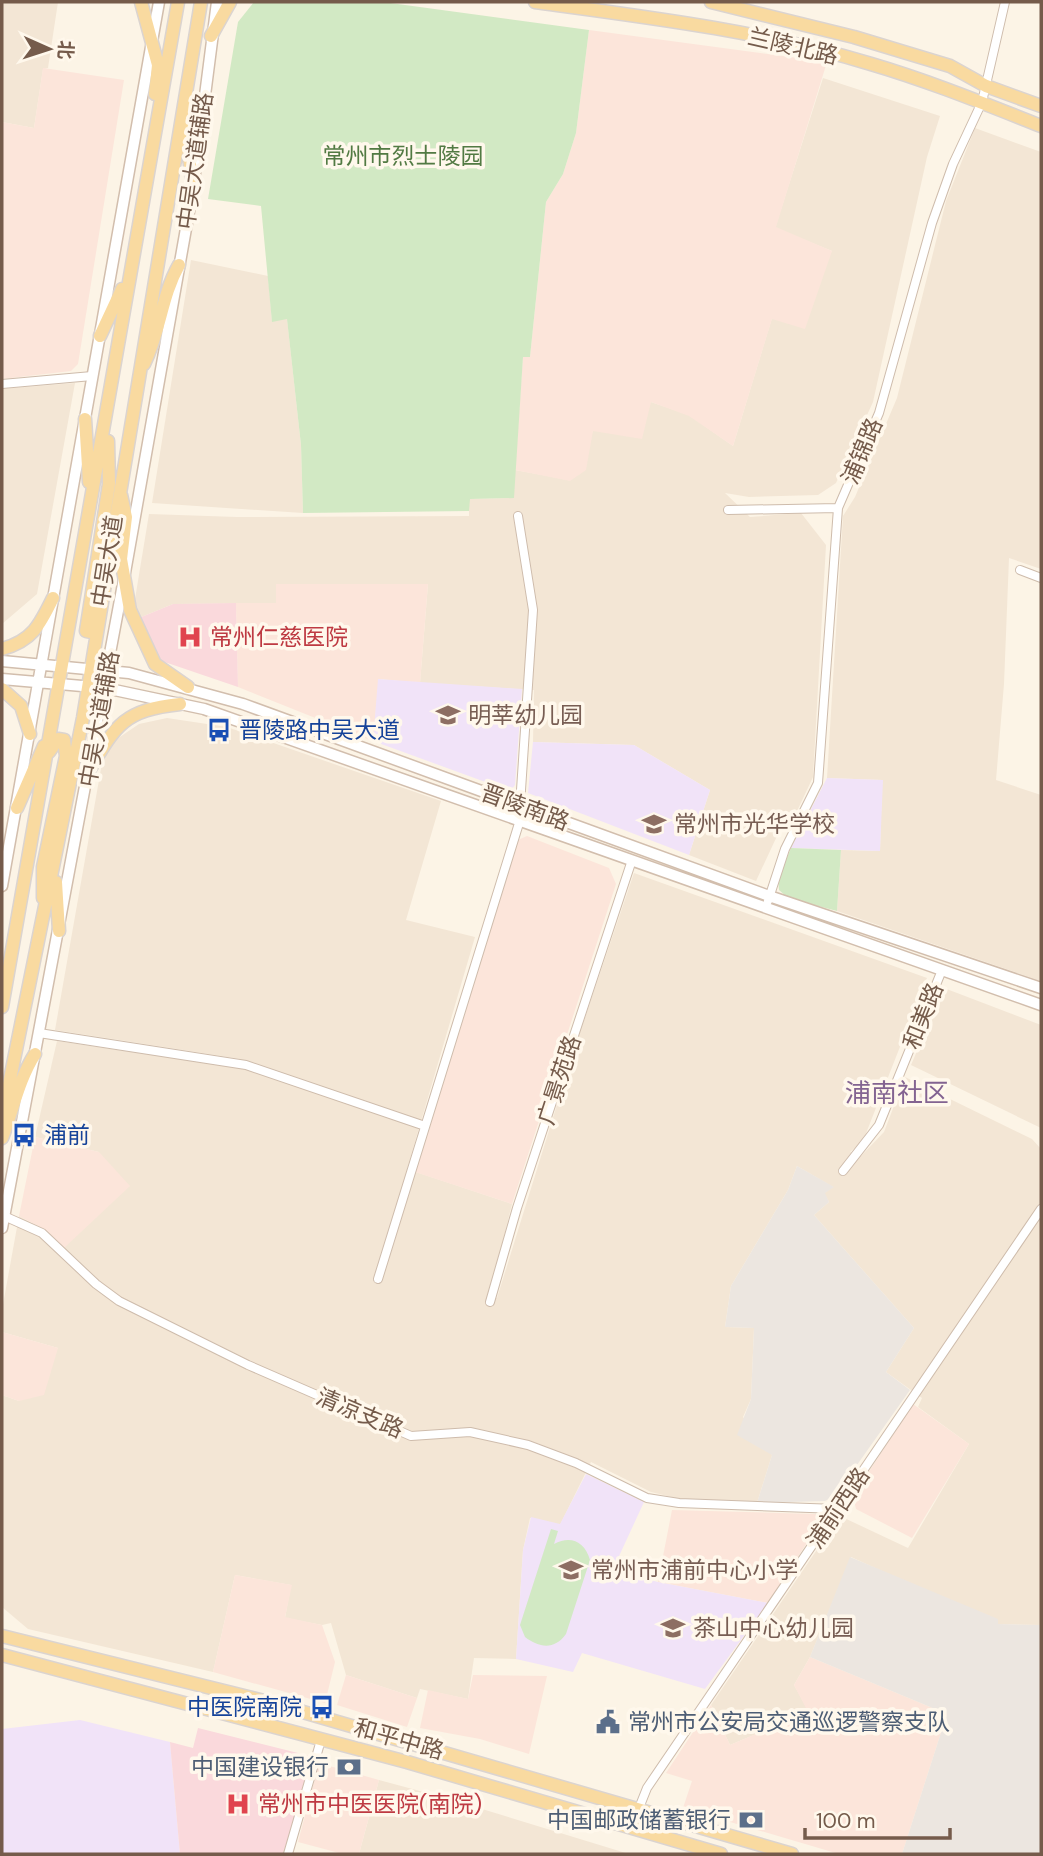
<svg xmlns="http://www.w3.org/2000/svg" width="1043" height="1856" font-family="'DM Sans','Noto Sans SC',sans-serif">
<rect width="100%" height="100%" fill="#fcf4e6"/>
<path fill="#f3e6d5" d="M2,2H58L48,68L43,69L34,128L2,122Z
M823,78L940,116L927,157L873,402L836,483L818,495L749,497L725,493L750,517L801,513L826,545L813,777L791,824L784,821L756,881L689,855L710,790L634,745L533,742L534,690L420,683L428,584H277V603L173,604L139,618L135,599L149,514L237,517L469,516V499L513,498L515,470L570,480L593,431L651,402L689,415L733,446L772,318L832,251L775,228Z
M975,128L1041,152V569L1009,558L1004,684L996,780L1041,795V981L837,911L841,850L880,851L882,780L827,778L843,516L855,497L897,398L946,201Z
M191,260L268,276L272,321L287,318L301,445L303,513L152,503Z
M75,383L37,594L2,624V389Z
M167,718L227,727L441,801L406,920L475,937L407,1169L512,1204L489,1296L497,1298L574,1050L634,873L927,978L863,1141L850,1152L861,1156L884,1132L905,1077L1032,1139L1041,1149V1625L998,1624L851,1557L810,1657L794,1685L809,1712L730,1745L711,1705L840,1516L908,1548L969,1444L918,1407L922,1398L886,1372L914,1328L814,1215L829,1202L824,1193L833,1187L797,1166L788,1190L731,1286L725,1327L754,1328L751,1399L743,1417L772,1455L757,1503L680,1499L651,1492L591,1462L560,1525L530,1518L523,1550L516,1659L474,1658L468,1699L420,1689L417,1698L346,1675L331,1623L322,1625L285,1618L291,1585L235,1575L213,1672L28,1629L2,1607V1395L19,1401L58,1348L2,1332V1310L19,1216L47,1231L99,1152L35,1137L57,1041L240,1068L241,1059L55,1030L102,763L114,741L139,724Z
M944,988L1041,1025V1128L911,1065Z
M379,1780L446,1798L629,1854H359Z"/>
<path fill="#fce5da" d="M589,30L827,62L776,227L832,251L805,329L772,319L733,446L689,416L651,402L642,439L593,431L586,470L570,481L515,470L523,357H530L546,202L563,174L576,133Z
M43,68L124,80L78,364L71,371L2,379V122L34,128Z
M276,584H428L420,683L379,679L373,741L238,687L236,603H276Z
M527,836L609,868L616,884L512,1204L415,1172L518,840Z
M35,1137L99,1152L130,1186L64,1248L47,1231L19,1216Z
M2,1332L58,1348L44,1395L19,1401L2,1395Z
M913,1404L969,1444L912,1538L856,1509L853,1496Z
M672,1510L816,1514L821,1521L768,1603L658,1582Z
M235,1575L292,1585L285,1617L322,1625L335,1662L325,1703L213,1672Z
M810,1657L947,1714L902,1854H839L683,1808L692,1781L666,1773L711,1705L730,1745L808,1712L794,1685Z
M346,1675L417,1698L407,1727L337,1705Z
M473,1675L547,1676L529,1754L480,1739L420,1728L428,1690L468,1699Z
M319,1763L379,1780L359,1854H343L298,1842Z"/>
<path fill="#ece6e0" d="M797,1166L834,1187L825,1193L829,1202L814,1215L914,1328L886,1372L910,1390L835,1496L825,1501L757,1503L772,1455L737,1435L751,1399L754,1328L725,1327L731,1286L788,1190Z
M850,1557L998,1619V1624L1041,1625V1854H902L947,1714L810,1657Z"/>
<path fill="#f1e3f8" d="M378,679L522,689L515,785L510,791L373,741Z
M533,742L634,745L710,790L689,855L528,793Z
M827,778L883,780L880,851L791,848Z
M586,1474L644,1502L614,1567L626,1574L658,1582L768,1603L705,1689L582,1653L573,1672L516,1659L523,1550L531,1517L560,1524Z
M80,1720L170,1742L180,1854H2V1729Z"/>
<path fill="#fad9dc" d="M236,603L238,687L147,656L139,618L173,604Z
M198,1728L314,1757L283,1854H180L170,1742L193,1748Z"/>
<path fill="#d2e9c4" d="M254,2H383L589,30L576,133L563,174L546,202L530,357H523L514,498L470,499L469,511L303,513L301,445L287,319L272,322L261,206L208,199L238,22Z
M791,848L841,850L837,911L788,898L779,890L778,879Z
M551,1529L558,1531L554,1544C571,1535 585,1542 590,1560L566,1634C555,1650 539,1648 525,1637L520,1625Z"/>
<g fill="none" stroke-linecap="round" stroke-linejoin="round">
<g stroke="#cebcac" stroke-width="10">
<path id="street" d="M2,384L92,376
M728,510L838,508
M518,516L533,610L520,805
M1020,570L1041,578
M768,901L785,849L818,783L838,508L879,413L932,223L953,164L982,102L1005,2
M39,1033L246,1065L425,1126
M843,1171L879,1125L942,970
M4,1216L42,1233L96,1284L119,1301L248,1365L411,1436L470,1432L528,1445L576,1463L647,1498L679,1503L837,1509
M378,1279L520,820
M490,1302L517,1208L632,860
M639,1808L647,1788L1041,1209
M288,1854L321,1740"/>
</g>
<g stroke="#d2bead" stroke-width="13">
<path id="secondary" d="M2,661L129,673L243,704L769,896L1041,988
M2,679L105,688L204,709L1041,1005
M2,886L159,2
M2,1228L123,584L193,189L217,2"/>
</g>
<g stroke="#dbd4d0" stroke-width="15">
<path id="primary" d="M141,2L158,65L155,94
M535,2C647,17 762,31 871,64C929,81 985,104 1041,126
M711,2L854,37L950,66L986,86L1041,106
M211,36L230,2
M185,123L193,189
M100,336L122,289
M144,364C161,330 161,297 179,265
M85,419L89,482
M121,495L126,517L121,559L130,610L155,664L188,687
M97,624L91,632L86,631L109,484L108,441
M2,649C32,641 40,625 53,598
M2,689L21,706L30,734
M90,769C116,724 125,710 180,704
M17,808L44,746
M56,882L59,931
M43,898V867L66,756L64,740L58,739L49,752
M2,1007L178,2
M2,1119L83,718L201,2
M2,1138C13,1110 19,1079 35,1054
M2,1636L272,1703L792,1854
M2,1655L407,1762L721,1854"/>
</g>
<use href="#street" stroke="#fff" stroke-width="8"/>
<use href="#secondary" stroke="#fff" stroke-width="10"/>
<use href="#primary" stroke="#f9daa0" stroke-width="12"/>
</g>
<defs>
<g id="hospital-bare" transform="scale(1.89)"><path d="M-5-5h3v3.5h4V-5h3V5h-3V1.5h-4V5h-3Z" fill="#e0444e" stroke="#fff8ec" stroke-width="2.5" paint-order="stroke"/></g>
<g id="school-bare" transform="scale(1.89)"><path d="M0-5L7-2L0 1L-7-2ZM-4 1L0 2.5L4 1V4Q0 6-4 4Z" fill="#8d6e63" stroke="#fff8ec" stroke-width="2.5" paint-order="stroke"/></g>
<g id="bus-bare" transform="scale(1.89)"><path d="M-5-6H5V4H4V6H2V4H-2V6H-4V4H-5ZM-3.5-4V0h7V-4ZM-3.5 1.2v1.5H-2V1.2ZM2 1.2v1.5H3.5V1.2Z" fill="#1a4fb4" stroke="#fff8ec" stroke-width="2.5" paint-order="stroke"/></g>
<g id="civic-bare" transform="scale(1.89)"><path d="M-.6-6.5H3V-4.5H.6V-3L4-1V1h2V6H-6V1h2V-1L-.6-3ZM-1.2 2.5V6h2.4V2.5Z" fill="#5c6f8a" stroke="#fff8ec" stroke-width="2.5" paint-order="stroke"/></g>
<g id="bank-bare" transform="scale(1.89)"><path d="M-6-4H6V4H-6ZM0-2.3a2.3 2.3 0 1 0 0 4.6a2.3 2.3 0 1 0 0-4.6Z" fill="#5c6f8a" stroke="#fff8ec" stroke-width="2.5" paint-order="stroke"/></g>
</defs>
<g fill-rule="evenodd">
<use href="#hospital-bare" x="190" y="637"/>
<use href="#school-bare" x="448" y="715"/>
<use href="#bus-bare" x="219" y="730"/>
<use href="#school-bare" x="654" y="824"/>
<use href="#bus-bare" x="24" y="1135"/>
<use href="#school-bare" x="571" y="1570"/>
<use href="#school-bare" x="673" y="1628"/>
<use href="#bus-bare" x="322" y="1707"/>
<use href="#civic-bare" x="608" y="1722"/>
<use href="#bank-bare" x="349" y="1767"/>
<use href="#hospital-bare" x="238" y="1804"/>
<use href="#bank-bare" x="751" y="1820"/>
</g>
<g text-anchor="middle" stroke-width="7" stroke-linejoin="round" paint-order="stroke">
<g font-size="23" fill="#755b4b" stroke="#fff8ec">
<text transform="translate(793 46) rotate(13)" y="8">兰陵北路</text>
<text transform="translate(195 161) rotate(-82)" y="8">中吴大道辅路</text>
<text transform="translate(862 451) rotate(-67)" y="8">浦锦路</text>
<text transform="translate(107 561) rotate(-81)" y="8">中吴大道</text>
<text transform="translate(99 719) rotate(-80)" y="8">中吴大道辅路</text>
<text transform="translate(525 807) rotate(20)" y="8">晋陵南路</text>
<text transform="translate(923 1016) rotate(-68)" y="8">和美路</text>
<text transform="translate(559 1080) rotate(-72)" y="8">广景苑路</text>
<text transform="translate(360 1413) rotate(23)" y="8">清凉支路</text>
<text transform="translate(838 1508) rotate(-56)" y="8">浦前西路</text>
<text transform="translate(399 1739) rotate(16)" y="8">和平中路</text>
</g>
<g font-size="23" fill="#527a43" stroke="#fff8ec">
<text x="403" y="164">常州市烈士陵园</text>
</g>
<g font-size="23" fill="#be3a42" stroke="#fff8ec" text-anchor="start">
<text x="210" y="645">常州仁慈医院</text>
<text x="258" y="1812">常州市中医医院(南院)</text>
</g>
<g font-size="23" fill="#785e54" stroke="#fff8ec" text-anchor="start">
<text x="468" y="723">明莘幼儿园</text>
<text x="674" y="832">常州市光华学校</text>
<text x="591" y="1578">常州市浦前中心小学</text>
<text x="693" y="1636">茶山中心幼儿园</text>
</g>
<g font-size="23" fill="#164399" stroke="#fff8ec" text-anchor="start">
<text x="239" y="738">晋陵路中吴大道</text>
<text x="44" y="1143">浦前</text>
<text x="302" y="1715" text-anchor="end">中医院南院</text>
</g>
<g font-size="23" fill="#4e5e75" stroke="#fff8ec" text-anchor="end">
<text x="628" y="1730" text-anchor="start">常州市公安局交通巡逻警察支队</text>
<text x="329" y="1775">中国建设银行</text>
<text x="731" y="1828">中国邮政储蓄银行</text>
</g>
<g font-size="26" fill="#836391" stroke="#fff8ec">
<text x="897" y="1102">浦南社区</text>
</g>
</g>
<rect width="1043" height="1856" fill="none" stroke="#755b4b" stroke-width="7"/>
<g transform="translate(49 49) rotate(93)" stroke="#fff8ec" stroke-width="5" paint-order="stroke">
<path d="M0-5L12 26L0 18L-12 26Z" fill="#755b4b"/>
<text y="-10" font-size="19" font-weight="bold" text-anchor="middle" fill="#755b4b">北</text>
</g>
<path d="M805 1828v10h145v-10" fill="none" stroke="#755b4b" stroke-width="3.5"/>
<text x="816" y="1828" font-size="21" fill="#755b4b" stroke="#fff8ec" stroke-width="5" paint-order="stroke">100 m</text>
</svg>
